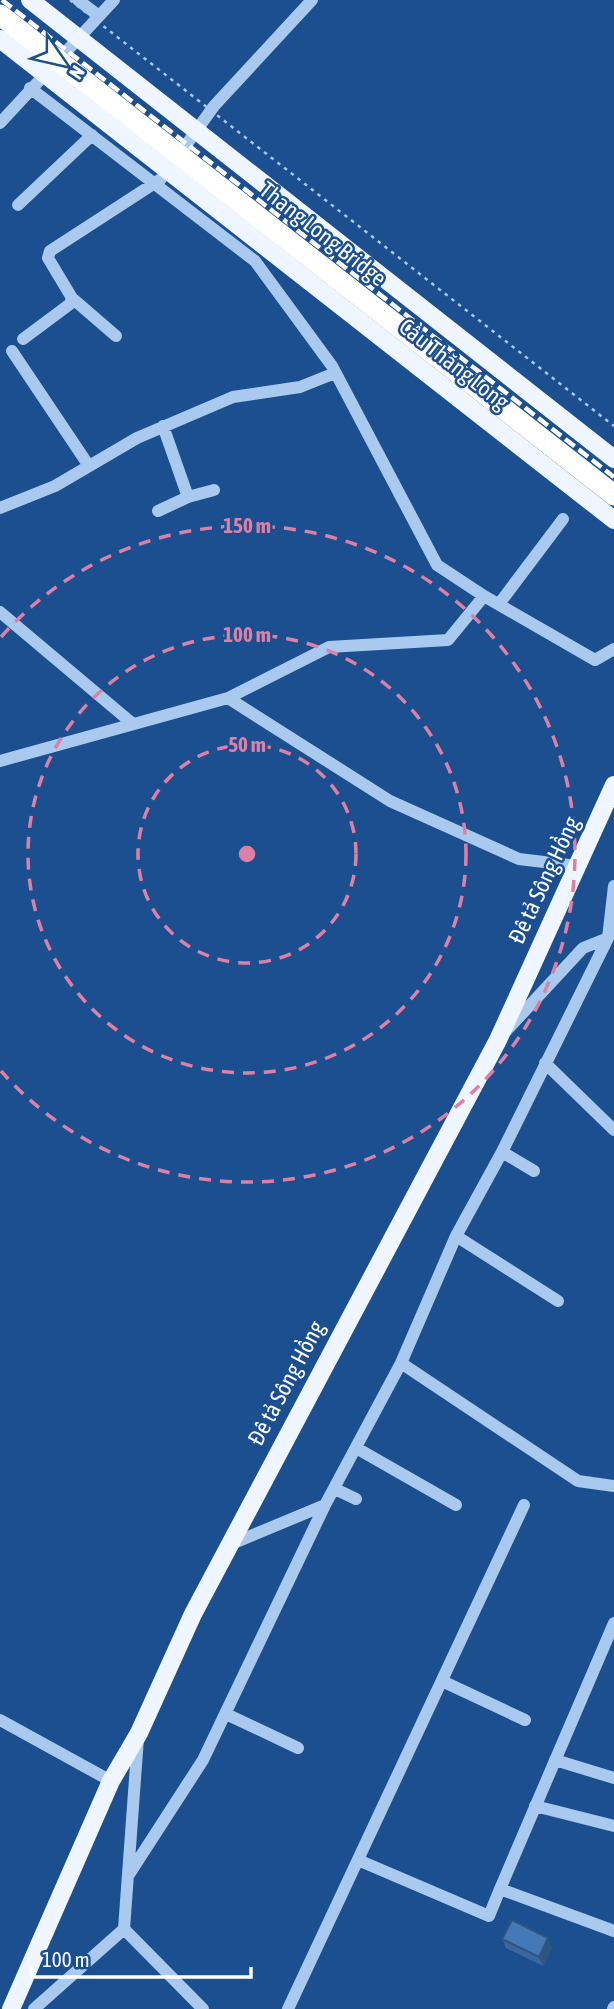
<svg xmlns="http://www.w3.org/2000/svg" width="614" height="2009" font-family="'Asap Condensed',sans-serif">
<rect width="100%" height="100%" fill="#1b4f8f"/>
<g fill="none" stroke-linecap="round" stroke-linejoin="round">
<path stroke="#a9c9ee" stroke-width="12" d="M78,0L99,16
M30,88L255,261L332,366L437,565L484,596L595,660L614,649
M0,123L114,0
M176,159L214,106L312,0
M18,205L92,135
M72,298L116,336
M23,339L70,304L72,298L48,258L50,251L161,179
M12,351L89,466
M163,426L188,497
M0,508L55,486L137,438L233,397L300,387L335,373
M158,511L188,497L214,490
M499,604L563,519
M0,612L133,724
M228,698L390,801L519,859L577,866
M0,761L228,698L329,647L448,640L484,596
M506,1031L583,948L608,938
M545,1063L614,1130
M502,1152L534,1171
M456,1236L558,1301
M401,1363L578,1481L614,1486
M358,1449L456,1505
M335,1489L356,1499
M229,1545L325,1505
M442,1681L525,1720
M226,1714L298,1748
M0,1720L111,1781
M138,1738L124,1929L203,2009
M555,1760L614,1778
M535,1806L614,1826
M358,1860L489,1916L500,1889L614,1931
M128,1876L203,1760L325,1505L401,1363L456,1236L502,1152L608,938L614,886
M500,1889L614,1623
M34,2009L124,1929
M288,2009L524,1505
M613,2009L614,2007"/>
<path stroke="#f0f6ff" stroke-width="18" d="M11,2009L111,1781L139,1733L193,1614L498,1040L614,785"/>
<path stroke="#fff" stroke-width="4.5" stroke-dasharray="12 5" stroke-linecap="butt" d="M2,0L614,477"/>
<path stroke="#a9c9ee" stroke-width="2.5" stroke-dasharray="3.5 5" stroke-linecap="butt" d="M70,0L614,426"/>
<path stroke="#f0f6ff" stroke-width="18" d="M30,0L614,459
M0,39L614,520"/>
<path stroke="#fff" stroke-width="21" d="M0,15L614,495"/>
</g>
<path fill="#3a679d" d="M502,1939L552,1948L543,1966L506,1948Z"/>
<path fill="#305480" d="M548,1938L552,1948L543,1966L539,1957Z"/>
<path fill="#4478b7" stroke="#305480" stroke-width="2" d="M512,1920L548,1938L539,1957L502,1939Z"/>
<g fill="none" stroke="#dd80a5" stroke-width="3.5" stroke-dasharray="12 9">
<circle cx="247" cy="854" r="109"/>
<circle cx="247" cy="854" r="219"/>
<path d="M1 637A328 328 0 1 1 1 1071"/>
</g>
<g text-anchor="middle" stroke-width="5" stroke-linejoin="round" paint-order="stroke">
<g font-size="23" fill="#fff" stroke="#1b4f8f">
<text transform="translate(323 234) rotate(38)" y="8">Thang Long Bridge</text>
<text transform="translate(454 364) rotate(38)" y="8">Cầu Thăng Long</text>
<text transform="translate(544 880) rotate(-65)" y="8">Đê tả Sông Hồng</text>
<text transform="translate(286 1383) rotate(-62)" y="8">Đê tả Sông Hồng</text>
</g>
</g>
<circle cx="247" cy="854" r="10" fill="#dd80a5" stroke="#1b4f8f" stroke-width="3.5"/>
<g font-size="21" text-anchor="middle" font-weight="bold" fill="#dd80a5" stroke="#1b4f8f" stroke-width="5" stroke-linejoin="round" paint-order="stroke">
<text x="247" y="533">150 m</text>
<text x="247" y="642">100 m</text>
<text x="247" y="752">50 m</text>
</g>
<g transform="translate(63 63) rotate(124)" stroke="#1b4f8f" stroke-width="5" paint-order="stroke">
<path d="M0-5L12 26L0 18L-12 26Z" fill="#ffffff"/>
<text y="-10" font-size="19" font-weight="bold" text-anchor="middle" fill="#ffffff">N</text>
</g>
<path d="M32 1967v10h219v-10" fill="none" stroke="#ffffff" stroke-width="3.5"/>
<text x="42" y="1967" font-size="21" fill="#ffffff" stroke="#1b4f8f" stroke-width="5" paint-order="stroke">100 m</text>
</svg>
